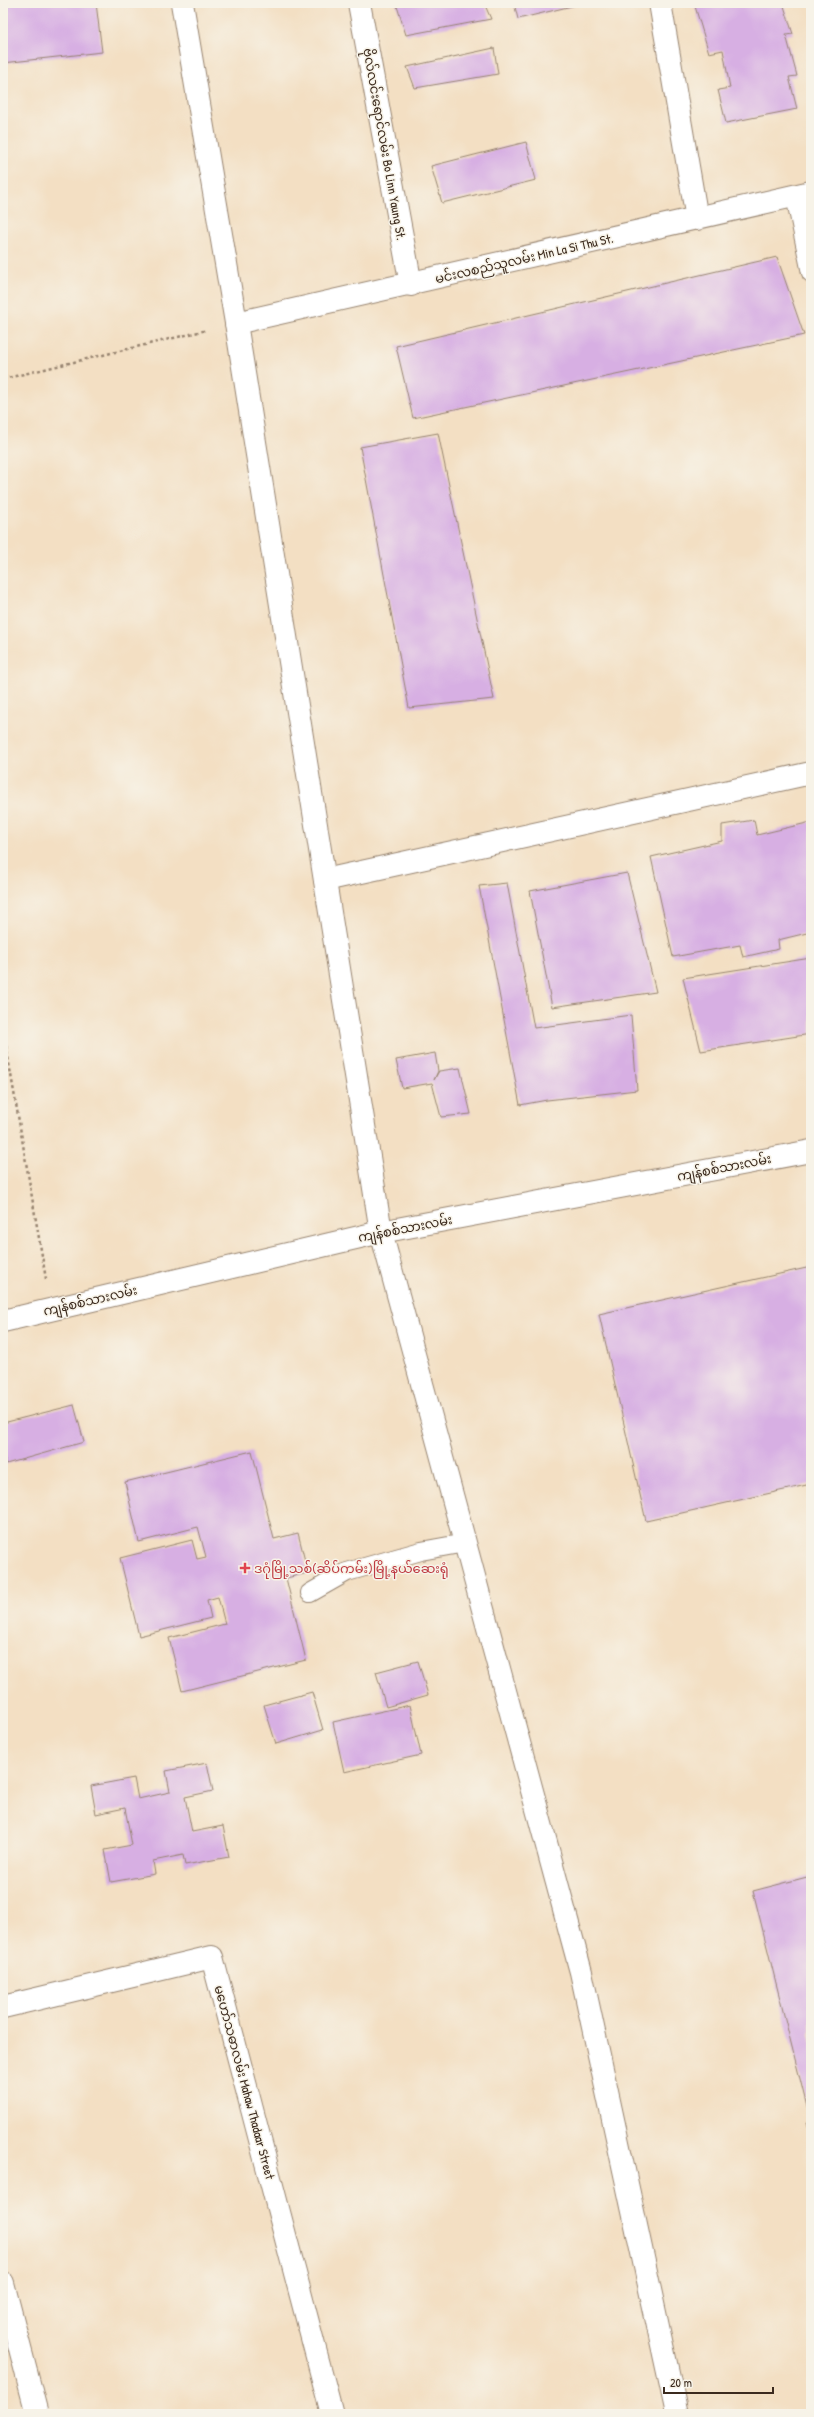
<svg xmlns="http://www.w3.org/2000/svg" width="814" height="2417" font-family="'Patrick Hand','Noto Sans Myanmar',sans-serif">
<rect width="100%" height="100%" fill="#f7f3e8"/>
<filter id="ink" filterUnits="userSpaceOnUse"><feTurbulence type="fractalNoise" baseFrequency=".025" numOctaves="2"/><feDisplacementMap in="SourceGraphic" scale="8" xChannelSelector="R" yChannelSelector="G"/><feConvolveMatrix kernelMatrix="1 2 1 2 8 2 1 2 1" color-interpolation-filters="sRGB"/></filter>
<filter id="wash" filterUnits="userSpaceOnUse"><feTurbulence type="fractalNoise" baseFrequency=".012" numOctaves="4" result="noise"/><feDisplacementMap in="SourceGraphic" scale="16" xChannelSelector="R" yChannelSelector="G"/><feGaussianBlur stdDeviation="0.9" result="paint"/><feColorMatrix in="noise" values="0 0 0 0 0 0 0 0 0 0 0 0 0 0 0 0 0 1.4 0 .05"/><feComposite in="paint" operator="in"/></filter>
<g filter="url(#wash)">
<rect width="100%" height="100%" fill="#f3dfc3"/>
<g id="blocks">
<path fill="#d7afe3" d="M3,3H96L102,52L3,63Z
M396,3H484L491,19L406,35Z
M514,3H580V4L518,19Z
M694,3H783L793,34L786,35L797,76L789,77L797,109L726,123L718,90L730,88L723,50L709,53Z
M494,48L498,74L415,88L407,67Z
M526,142L536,180L442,203L431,166Z
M777,257L804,335L413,418L396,346Z
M438,433L494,699L409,708L360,447Z
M754,820L757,835L811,822V932L778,940L779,949L743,957L740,945L673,957L651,857L722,841V825Z
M627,873L656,992L552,1007L530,891Z
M507,883L534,1028L631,1015L637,1090L547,1100L520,1105L479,886Z
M811,958V1034L701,1051L683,978Z
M435,1053L438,1071L434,1080L439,1071L460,1068L471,1114L441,1117L432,1083L402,1088L396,1060Z
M811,1267V1484L646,1521L599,1314Z
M74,1405L84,1442L6,1464L3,1452V1423Z
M252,1451L274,1539L298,1533L308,1573L286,1578L306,1660L182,1691L169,1638L225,1624L218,1597L207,1600L211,1618L139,1636L120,1558L192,1540L197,1559L206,1557L198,1527L139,1542L125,1482Z
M418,1661L428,1695L386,1707L376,1672Z
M312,1692L323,1730L276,1744L264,1705Z
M410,1705L421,1755L344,1772L333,1722Z
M207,1763L213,1791L185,1797L192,1832L223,1826L229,1857L185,1865L183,1855L153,1861L155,1874L111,1882L105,1850L132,1845L125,1808L96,1814L91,1786L134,1778L138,1799L170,1792L166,1771Z
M811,1876V2110L808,2111L753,1891Z
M811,2121V2136L807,2122Z"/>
</g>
</g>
<g filter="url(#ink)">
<use href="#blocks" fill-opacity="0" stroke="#978470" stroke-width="1"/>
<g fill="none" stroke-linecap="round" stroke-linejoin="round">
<g stroke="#978470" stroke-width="20">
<path id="service" d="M795,196L811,273
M310,1593L347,1572L421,1551L465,1543"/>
</g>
<g stroke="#978470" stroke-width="24">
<path id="minor" d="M359,3L411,285
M660,3L697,219
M236,323L811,192
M325,880L811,773
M3,2007L212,1957L332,2414
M3,2283L37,2414"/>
</g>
<g stroke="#978470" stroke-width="24">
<path id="tertiary" d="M182,3L236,323L381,1232L581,1972L677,2414
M3,1321L381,1232L811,1151"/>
</g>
<path stroke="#978470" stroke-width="2.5" stroke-dasharray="3 3" stroke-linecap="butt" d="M3,379L207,330
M3,1028L46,1279"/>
<use href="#service" stroke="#fff" stroke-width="18"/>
<use href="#minor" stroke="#fff" stroke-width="22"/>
<use href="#tertiary" stroke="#fff" stroke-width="22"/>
</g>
</g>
<path fill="#e0444e" stroke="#f7f3e8" stroke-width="1.5" d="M243 1562h4v4h4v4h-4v4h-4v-4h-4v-4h4z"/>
<g text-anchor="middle" stroke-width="3" stroke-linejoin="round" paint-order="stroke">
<g font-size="13" fill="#3b2a1e" stroke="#f7f3e8">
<text transform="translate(385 144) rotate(80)" y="5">ဗိုလ်လင်းရောင်လမ်း Bo Linn Yaung St.</text>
<text transform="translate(524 258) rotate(-13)" y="5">မင်းလစည်သူလမ်း Min La Si Thu St.</text>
<text transform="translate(724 1167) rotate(-11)" y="5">ကျန်စစ်သားလမ်း</text>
<text transform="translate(405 1228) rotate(-11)" y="5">ကျန်စစ်သားလမ်း</text>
<text transform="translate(90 1300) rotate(-13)" y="5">ကျန်စစ်သားလမ်း</text>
<text transform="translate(245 2082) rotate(75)" y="5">မဟော်သဓာလမ်း Mahaw Thadaar Street</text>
</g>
<g font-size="13" fill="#be3a42" stroke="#f7f3e8" text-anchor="start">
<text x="254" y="1573">ဒဂုံမြို့သစ်(ဆိပ်ကမ်း)မြို့နယ်ဆေးရုံ</text>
</g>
</g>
<rect width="814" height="2417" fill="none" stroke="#f7f3e8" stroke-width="16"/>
<path d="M664 2387v6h109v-6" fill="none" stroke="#3b2a1e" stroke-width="2"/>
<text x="670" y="2387" font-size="12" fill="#3b2a1e" stroke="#f7f3e8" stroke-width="3" paint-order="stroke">20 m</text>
</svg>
